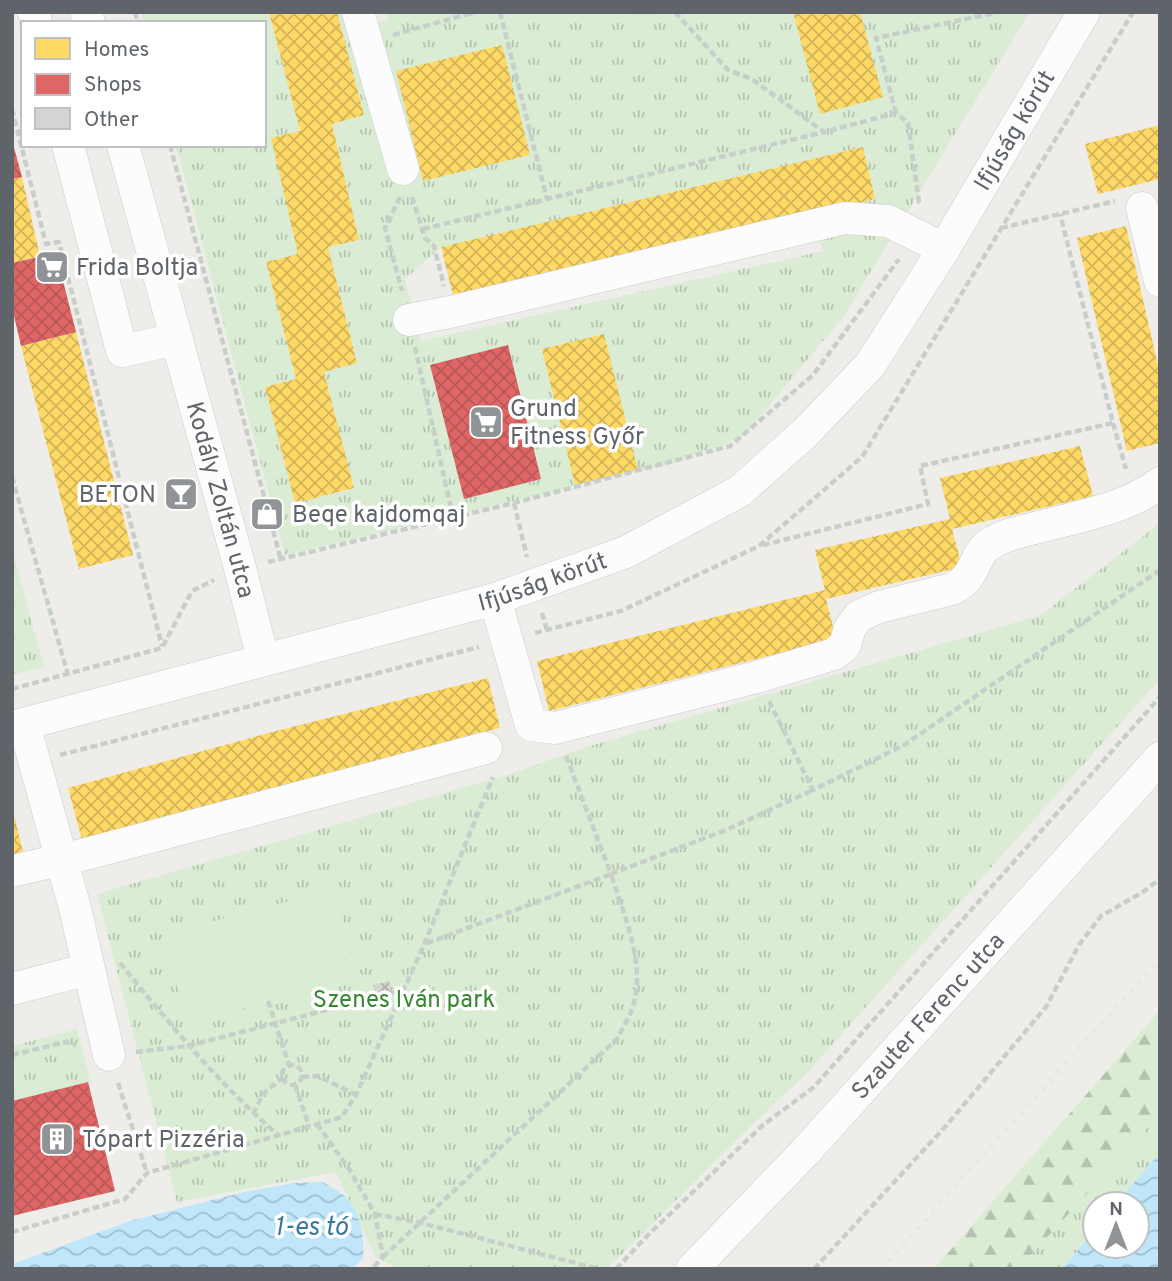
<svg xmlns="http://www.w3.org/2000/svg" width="1172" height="1281" font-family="Overpass,sans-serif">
<defs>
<pattern id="grass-tufts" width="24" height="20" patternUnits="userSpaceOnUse" patternTransform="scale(1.75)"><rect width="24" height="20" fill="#daecd4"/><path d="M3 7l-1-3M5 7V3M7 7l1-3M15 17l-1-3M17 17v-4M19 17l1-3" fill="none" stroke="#b4c3b0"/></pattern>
<pattern id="forest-firs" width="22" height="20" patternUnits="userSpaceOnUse" patternTransform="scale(1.75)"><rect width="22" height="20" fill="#daecd4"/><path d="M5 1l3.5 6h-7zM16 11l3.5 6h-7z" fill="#b4c3b0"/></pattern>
<pattern id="water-waves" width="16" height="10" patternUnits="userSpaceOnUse" patternTransform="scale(1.75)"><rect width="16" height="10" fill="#bfe7f9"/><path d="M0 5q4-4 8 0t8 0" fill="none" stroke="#9ebfce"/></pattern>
<pattern id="homes-cross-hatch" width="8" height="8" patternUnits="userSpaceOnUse" patternTransform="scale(1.75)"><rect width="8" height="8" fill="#ffd966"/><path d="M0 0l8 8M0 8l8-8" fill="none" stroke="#d2b458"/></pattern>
<pattern id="shops-cross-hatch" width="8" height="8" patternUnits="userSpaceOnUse" patternTransform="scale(1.75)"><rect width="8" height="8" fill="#e06666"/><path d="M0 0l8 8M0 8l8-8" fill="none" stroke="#b95858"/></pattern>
<pattern id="building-cross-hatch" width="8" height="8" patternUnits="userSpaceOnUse" patternTransform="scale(1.75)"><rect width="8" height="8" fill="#d6d4d3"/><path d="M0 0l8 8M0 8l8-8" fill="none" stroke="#b1b0af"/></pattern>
</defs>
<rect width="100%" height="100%" fill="#efedea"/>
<path fill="url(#grass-tufts)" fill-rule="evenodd" d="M141,12H269L300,131L298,254L266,263L296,379L265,387L295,503L354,488L324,372L357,363L328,247L359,240L332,124L364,115L337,12H350L355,29L388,20L386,12H1030L843,317L743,437L676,462L285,555L176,145H264V23H143ZM863,147L875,199L815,218L823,251L421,341L405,279L441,247Z
M1160,523V679L807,1073L756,1121L607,1269H400L376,1258L336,1172L177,1202L97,894L510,774L586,747L1041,615Z
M12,549L44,667L12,675Z
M77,1029L91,1082L12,1101V1046Z
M1160,1114V1153L1115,1204H1095V1229L1062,1269H1018Z"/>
<path fill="url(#forest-firs)" d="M1160,1010V1114L1018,1269H934Z"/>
<path fill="#daecd4" d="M333,889L357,978L187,1024L163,935Z"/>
<path fill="url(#water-waves)" d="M1160,1153V1269H1062L1095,1229V1246H1137V1204H1115Z
M322,1182C329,1186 336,1189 342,1194C360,1207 365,1238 363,1258L352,1269H12V1264L130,1221L244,1192L294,1183Z"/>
<path fill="url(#homes-cross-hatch)" d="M269,12H337L364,115L332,124L359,240L328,247L357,363L324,372L354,488L295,503L265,387L296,379L266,262L298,254L271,138L300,131Z
M793,12H860L883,97L820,114Z
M502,45L530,155L423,181L396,71Z
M1160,125V179L1098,194L1085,144Z
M863,147L875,199L454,299L441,247Z
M22,177L40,256L12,263V179Z
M1126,226L1160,374V443L1127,451L1077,238Z
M76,332L133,555L79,569L21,346Z
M604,334L638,470L575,485L542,349Z
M1080,446L1093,496L952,529L962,567L826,599L836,639L549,711L537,661L825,590L815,550L950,519L940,478Z
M488,678L500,728L82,840L68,788L276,731Z
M13,811L24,856L12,859V812Z"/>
<path fill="url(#shops-cross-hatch)" d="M12,140L22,177L12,179Z
M56,253L76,332L21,346L12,307V263Z
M508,345L541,479L464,499L430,365Z
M88,1082L115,1191L12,1216V1101Z"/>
<path fill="url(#building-cross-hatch)" d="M389,981L391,990L376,994L373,985Z"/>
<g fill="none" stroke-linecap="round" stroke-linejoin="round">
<g stroke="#cbcbcb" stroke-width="33">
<g id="minor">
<path d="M34,12L36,23"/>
<path d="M86,12L89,23"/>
<path d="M358,12L403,169"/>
<path d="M68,145L122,351L177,339"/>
<path id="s1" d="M123,145L240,568L263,659"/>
<path d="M1142,208L1160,281"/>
<path d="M409,320L450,312L845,218L888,221L944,249"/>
<path d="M495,599L531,725L555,728L757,677L834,654L845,645L850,628L859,616L879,607L952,589C979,576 972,553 993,542C1007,534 1023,531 1039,527C1077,517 1128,508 1160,483"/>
<path id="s2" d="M12,727L495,599L626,552L740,491L806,432L870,365L944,249L1084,12"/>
<path d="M12,871L86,854L486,748"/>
<path d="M89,969L109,1055"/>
<path d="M12,989L89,969L75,908L24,724"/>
<path id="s3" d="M692,1269L805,1152L1160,758"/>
</g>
</g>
<path stroke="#c8cfcb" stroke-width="4.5" stroke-dasharray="7 3.5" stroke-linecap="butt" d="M135,12L138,23
M500,12L547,199
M635,12H649
M675,12L728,70L752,79L824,132L896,113L908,123L919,202L921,203
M468,14L475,12
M393,35L468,14V12
M12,109L46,244L59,242L162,646
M896,113L876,38L999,12
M170,145L281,560
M400,197L385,228L402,291
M412,197L425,238L434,246L444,286
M1001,228L1115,201
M423,229L824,132
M415,347L453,517
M1113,423L1126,469
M12,477L68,675
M514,503L527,557
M763,545L928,504L920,466L1113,423L1060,214
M268,562L514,503L730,446L813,375L899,259
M542,613L547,630
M535,633L621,611L759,546L862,457L1133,12
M12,689L162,648L192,591L214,580
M769,701L813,790L904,745L1160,570
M60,755L479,647
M566,756L611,874L726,830L813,790
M120,963C169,1023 218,1083 277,1134
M268,1001L289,1065
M136,1052L188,1046L403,990
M12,1055L66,1042L76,1045
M282 1075a10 10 0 1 1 20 0a10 10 0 1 1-20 0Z
M302,1077L318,1076L356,1095
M118,1083L147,1173
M295,1085L309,1126
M253,1114L263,1094L282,1078
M317,1124L349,1169L375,1214L383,1257L372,1269
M375,1214L421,1223L599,1269
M12,1232L125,1199L147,1173L342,1117L356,1095L424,945L493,777
M383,1257L617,1039C622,1029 629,1019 632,1009C647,965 624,916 611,874L425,944
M616,1269L647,1236L763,1125L814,1087L1160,697
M814,1269L945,1127L1046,1007L1079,945L1101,916L1143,892L1160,879"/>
<use href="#minor" stroke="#fdfcfc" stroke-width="32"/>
<path stroke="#e4e4e4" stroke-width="5" stroke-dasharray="2 9" stroke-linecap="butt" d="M881,1269L1160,958"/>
</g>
<defs>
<g id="supermarket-square" transform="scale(1.75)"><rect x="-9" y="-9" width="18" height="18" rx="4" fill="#919496" stroke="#fff"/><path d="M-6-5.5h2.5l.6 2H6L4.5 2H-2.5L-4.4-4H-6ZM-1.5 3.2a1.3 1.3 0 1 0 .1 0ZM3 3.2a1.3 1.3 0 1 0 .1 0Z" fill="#fff"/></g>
<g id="bar-square" transform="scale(1.75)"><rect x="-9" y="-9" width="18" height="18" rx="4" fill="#919496" stroke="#fff"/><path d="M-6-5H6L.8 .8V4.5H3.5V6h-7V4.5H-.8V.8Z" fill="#fff"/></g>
<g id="shop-square" transform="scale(1.75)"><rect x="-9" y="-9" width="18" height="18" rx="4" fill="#919496" stroke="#fff"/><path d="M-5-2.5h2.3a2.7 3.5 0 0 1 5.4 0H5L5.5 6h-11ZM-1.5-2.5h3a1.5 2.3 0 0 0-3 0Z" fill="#fff"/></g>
<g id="building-square" transform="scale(1.75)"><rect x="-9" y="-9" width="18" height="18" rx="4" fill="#919496" stroke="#fff"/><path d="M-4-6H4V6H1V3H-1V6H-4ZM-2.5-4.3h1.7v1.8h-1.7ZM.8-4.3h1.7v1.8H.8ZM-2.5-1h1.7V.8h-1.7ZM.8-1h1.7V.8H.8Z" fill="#fff"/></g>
</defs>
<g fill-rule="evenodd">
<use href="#supermarket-square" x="52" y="267"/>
<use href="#supermarket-square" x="486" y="422"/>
<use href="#bar-square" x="181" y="494"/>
<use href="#shop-square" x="267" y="514"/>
<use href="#building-square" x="57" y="1139"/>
</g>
<g text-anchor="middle" stroke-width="7" stroke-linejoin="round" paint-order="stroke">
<g font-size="24" fill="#5e6469" stroke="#fff">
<text dy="8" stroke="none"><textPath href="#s2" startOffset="1225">Ifjúság körút</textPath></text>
<text dy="8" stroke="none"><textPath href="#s1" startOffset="368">Kodály Zoltán utca</textPath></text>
<text dy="8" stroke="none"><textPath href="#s2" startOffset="550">Ifjúság körút</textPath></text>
<text dy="8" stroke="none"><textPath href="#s3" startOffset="346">Szauter Ferenc utca</textPath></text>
</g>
<g font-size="24" fill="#5e6469" stroke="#fff" text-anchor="start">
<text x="76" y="275">Frida Boltja</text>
<text x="510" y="416">Grund<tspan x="510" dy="28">Fitness Győr</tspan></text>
<text x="156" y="502" text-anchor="end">BETON</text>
<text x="292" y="522">Beqe kajdomqaj</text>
<text x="82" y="1147">Tópart Pizzéria</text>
</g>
<g font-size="24" fill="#36872e" stroke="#fff">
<text x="404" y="1007">Szenes Iván park</text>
</g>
<g font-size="26" font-style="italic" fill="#35779f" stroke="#fff">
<text x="311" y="1235">1-es tó</text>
</g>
</g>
<rect width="1172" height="1281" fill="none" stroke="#5e6469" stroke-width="28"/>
<rect x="21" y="21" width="245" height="126" fill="#ffffff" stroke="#bfc1c3" stroke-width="2"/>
<rect x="35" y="38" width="35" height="21" fill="#ffd966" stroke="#bfc1c3" stroke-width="2"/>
<text x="84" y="56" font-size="21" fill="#5e6469">Homes</text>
<rect x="35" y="74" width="35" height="21" fill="#e06666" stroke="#bfc1c3" stroke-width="2"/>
<text x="84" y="91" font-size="21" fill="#5e6469">Shops</text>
<rect x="35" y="108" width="35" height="21" fill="#d6d4d3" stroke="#bfc1c3" stroke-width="2"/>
<text x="84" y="126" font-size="21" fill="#5e6469">Other</text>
<g transform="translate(1116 1225)"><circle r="33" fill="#ffffff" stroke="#bfc1c3" stroke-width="2"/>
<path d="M0-5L12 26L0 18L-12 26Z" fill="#919496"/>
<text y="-10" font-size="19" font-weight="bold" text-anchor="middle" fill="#5e6469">N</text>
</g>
</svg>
